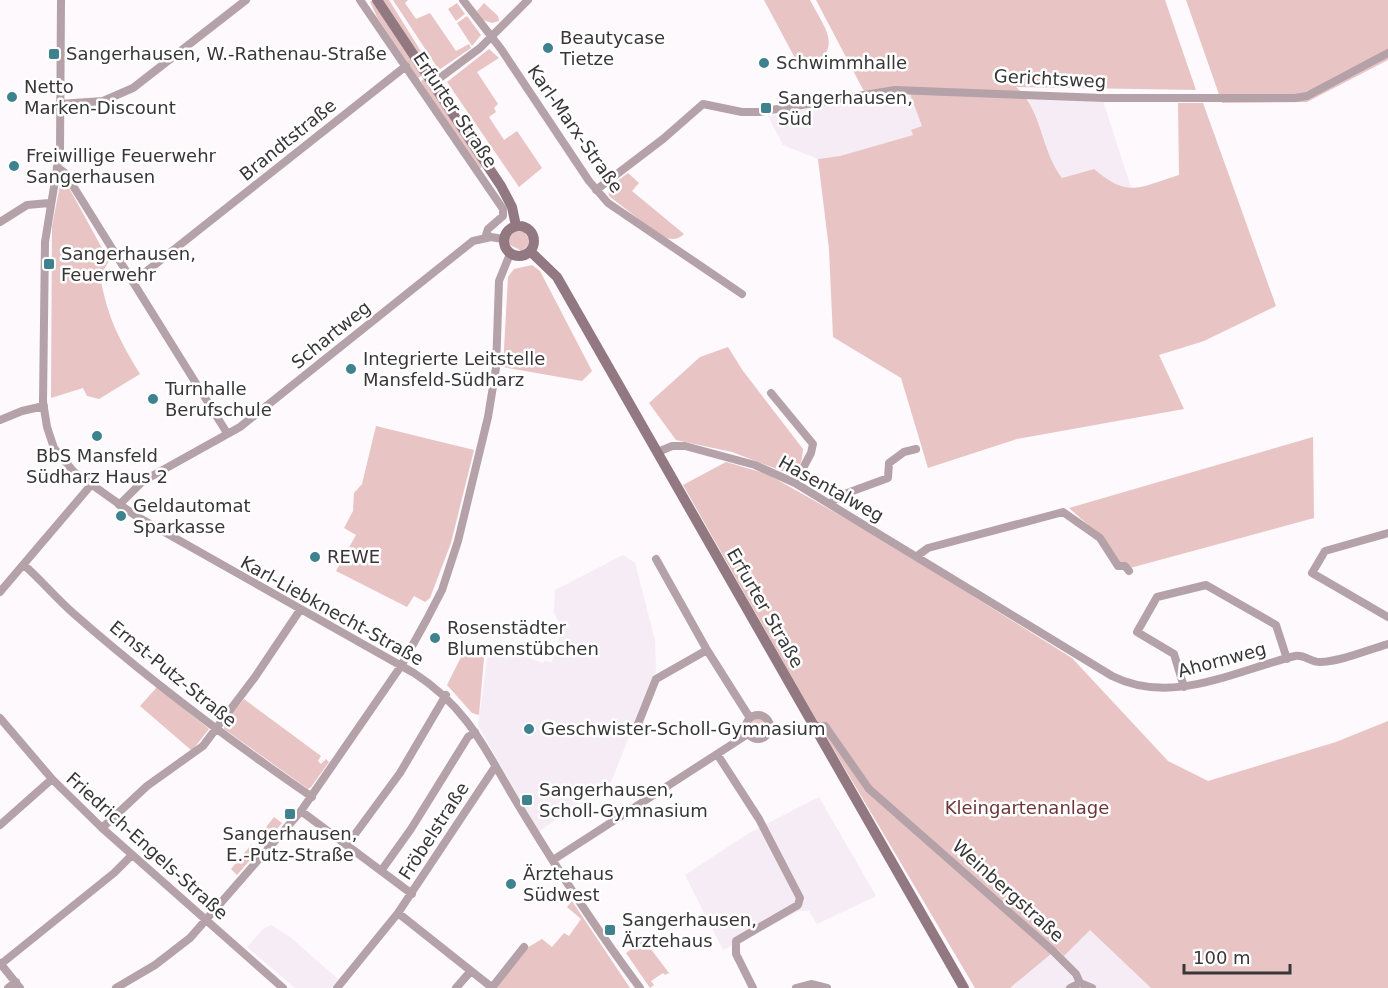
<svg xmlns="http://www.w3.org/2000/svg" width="1388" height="988" font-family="'DejaVu Sans',sans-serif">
<rect width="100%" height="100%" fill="#fdf9fc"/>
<path fill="#f6ecf5" d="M893,93L910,94L923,126L913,135L840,156L818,159L783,145L768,116Z
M1027,97L1103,101L1132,190L1112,184L1094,169L1062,178L1051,164Z
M623,555L635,563L655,640L656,670L611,782L538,832L478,725L489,645L543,663L544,661L552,662L562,628L554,613L555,590Z
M819,797L876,896L817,924L809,911H799L723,950L685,875L749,833Z
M271,925L290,937L338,979L331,988H295L247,947L263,929Z
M1090,929L1151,988H1010L1057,949L1064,956Z"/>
<path fill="#e9c4c4" d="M372,0L423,75L418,78L378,19L370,2Z
M382,0H389L432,69H429Z
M393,0H408L405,3L416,19L430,13L456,51L469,44L471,48L439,70Z
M764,0H810C826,31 845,49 805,69L796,60Z
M816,0H1165L1196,90L1016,87C1042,109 1041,151 1062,178L1094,169C1129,199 1139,187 1179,175L1178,103H1203L1276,306L1204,341L1159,355L1184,409L1017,439L928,468L901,378L833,337L829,249L818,159L840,156L913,135L911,130L922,126L910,94L893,93L867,97Z
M1186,0H1388V60L1307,102L1222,103Z
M457,3L465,14L456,21L448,9Z
M484,3L498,16L499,21L492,23L483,20L477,11Z
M467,16L481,35L472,46L457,23Z
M489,49L499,58L477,72L498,104L494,108L496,112L489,117L504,140L517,131L542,168L519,187L447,82Z
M424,79L468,143L482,167L479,169L424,87L421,81Z
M628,173L639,183L632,191L684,234C671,247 653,231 641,223V221L609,196L608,188Z
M62,175L109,261L100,276C108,319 118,337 140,374L99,399L87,396L83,388L51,398L52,226Z
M515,231L524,232L529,239L528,245L522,251L508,244L509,237Z
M532,265L540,271L592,371L582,381L503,367L508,277L514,269Z
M728,347L743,371L803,449C802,461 801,468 790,474L732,452L676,440L649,403L700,357Z
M376,426L474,450L451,543L430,598L425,602L414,596L407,607L336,571L356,535L344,528L353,511L354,493L362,484Z
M1313,437L1314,518L1130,568L1127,563H1118L1103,538L1069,508Z
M726,462L767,474L870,532L1072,658L1168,761L1208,781L1336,742L1388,721V988H1151L1090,930L1064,956L1057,949L1010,988H975L816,720L683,485Z
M466,647H485L479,715L472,713L447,685Z
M157,687L209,729L194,748L191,750L140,706Z
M244,699L321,756L318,761L321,764L326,759L329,762L311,787L308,789L224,729V723Z
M751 726a8 8 0 1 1 16 0a8 8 0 1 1-16 0Z
M274,817L282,823L263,846L256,840Z
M251,845L258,851L237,875L231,869Z
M572,901L630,988H493L525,949L542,939L552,947L564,933L569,936L581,919L567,907Z
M644,940L669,973L665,975L663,973L651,981L654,985L650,988L626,953Z"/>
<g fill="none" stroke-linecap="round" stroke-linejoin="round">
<path stroke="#b4a2a8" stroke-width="8" d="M61,0L60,150L45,242L43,402L47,427L54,448L74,472L136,516L414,673C473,711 489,759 525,816C561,875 599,933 640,988
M360,0L503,209V216L488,229L485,238
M463,0L501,49L589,181L608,203L742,294
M433,83L480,48L528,0
M60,104L103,101L133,88L246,0
M57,167L65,173L227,433
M596,190L663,139L703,104L742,112H759L895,90L1104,98H1295L1307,96L1388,53
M0,222L27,205L49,203
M133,282L406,66
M771,393L813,444L811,453L795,483
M0,420L22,411L44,406
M658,452L672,446H685L755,465L795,483L1112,676C1172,706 1234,671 1295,656C1305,654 1311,663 1321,662C1343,661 1367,650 1388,644
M831,503L839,496L888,478L889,463L904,452L916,449
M119,505L143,481L240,427L473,241L491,237L503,239
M1388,533L1325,551L1312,573L1388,617
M917,556L928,548L1063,512L1100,538L1118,566H1125L1129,571
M656,559L707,650L750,718
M24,565C41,580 56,598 73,613C148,679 229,740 312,797
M0,592L91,485
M1184,687L1174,654L1137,632L1157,597L1206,585L1276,625L1287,659
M746 727a12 12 0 1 1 24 0a12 12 0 1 1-24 0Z
M0,718L52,779L102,828L283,988
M814,726H825L869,789L1053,951L1076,974L1080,983
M636,729L656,679L707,650
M717,754L759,819L800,898L798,905L736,941V954L753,988
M301,811L412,894
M0,825L52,779
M102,828L147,786L203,746L255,677L300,610
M347,845L400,773L446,695
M553,860L748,734
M381,871L411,829L468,737L475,732
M398,913L490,986L494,985L524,947
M0,963L20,988
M1,964L114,873L132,855
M8,988L16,982
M116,988L155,965L190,938L301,811L401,666L427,619L442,590L458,541L488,417L496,368L499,281L510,254
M337,988L398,913L495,767
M456,988L470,972
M796,988L811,984L827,988
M1070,988L1080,983L1092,988"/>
<path stroke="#917881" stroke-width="10" d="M377,0L501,186L512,207L516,226
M504 241a15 15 0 1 1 30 0a15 15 0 1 1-30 0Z
M530,251L557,277L964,988"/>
</g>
<g fill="#3e8290" stroke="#fff" stroke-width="2">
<circle cx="548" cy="48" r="6"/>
<rect x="48" y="48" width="12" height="12" rx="3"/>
<circle cx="764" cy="63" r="6"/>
<circle cx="12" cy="97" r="6"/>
<rect x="760" y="102" width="12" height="12" rx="3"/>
<circle cx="14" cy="166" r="6"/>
<rect x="43" y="258" width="12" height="12" rx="3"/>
<circle cx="351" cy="369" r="6"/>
<circle cx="153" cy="399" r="6"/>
<circle cx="97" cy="436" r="6"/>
<circle cx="121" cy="516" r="6"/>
<circle cx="315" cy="557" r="6"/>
<circle cx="435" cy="638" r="6"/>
<circle cx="529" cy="729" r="6"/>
<rect x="521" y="794" width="12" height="12" rx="3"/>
<rect x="284" y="808" width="12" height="12" rx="3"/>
<circle cx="511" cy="884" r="6"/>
<rect x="604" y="924" width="12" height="12" rx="3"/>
</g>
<g text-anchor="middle" stroke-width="5" stroke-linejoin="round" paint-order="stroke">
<g font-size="18" fill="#383637" stroke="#fff" text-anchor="start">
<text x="560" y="44">Beautycase<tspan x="560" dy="21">Tietze</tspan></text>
<text x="66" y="60">Sangerhausen, W.-Rathenau-Straße</text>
<text x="776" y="69">Schwimmhalle</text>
<text x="24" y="93">Netto<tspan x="24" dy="21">Marken-Discount</tspan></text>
<text x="778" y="104">Sangerhausen,<tspan x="778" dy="21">Süd</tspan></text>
<text x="26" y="162">Freiwillige Feuerwehr<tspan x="26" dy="21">Sangerhausen</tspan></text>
<text x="61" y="260">Sangerhausen,<tspan x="61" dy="21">Feuerwehr</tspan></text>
<text x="363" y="365">Integrierte Leitstelle<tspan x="363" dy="21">Mansfeld-Südharz</tspan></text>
<text x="165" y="395">Turnhalle<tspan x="165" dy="21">Berufschule</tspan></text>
<text x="97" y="462" text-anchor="middle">BbS Mansfeld<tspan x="97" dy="21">Südharz Haus 2</tspan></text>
<text x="133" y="512">Geldautomat<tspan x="133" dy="21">Sparkasse</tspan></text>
<text x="327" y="563">REWE</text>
<text x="447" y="634">Rosenstädter<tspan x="447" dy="21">Blumenstübchen</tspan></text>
<text x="541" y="735">Geschwister-Scholl-Gymnasium</text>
<text x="539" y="796">Sangerhausen,<tspan x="539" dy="21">Scholl-Gymnasium</tspan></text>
<text x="290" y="840" text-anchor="middle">Sangerhausen,<tspan x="290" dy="21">E.-Putz-Straße</tspan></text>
<text x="523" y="880">Ärztehaus<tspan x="523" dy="21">Südwest</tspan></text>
<text x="622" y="926">Sangerhausen,<tspan x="622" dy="21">Ärztehaus</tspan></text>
</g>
<g font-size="18" fill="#383637" stroke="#fff">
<text transform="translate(1050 79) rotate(3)" y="6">Gerichtsweg</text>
<text transform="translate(455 110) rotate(56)" y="6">Erfurter Straße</text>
<text transform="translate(575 129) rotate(55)" y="6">Karl-Marx-Straße</text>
<text transform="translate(288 140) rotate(-39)" y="6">Brandtstraße</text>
<text transform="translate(331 335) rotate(-39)" y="6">Schartweg</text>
<text transform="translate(831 489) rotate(29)" y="6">Hasentalweg</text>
<text transform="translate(765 608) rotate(60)" y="6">Erfurter Straße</text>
<text transform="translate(332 611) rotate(29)" y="6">Karl-Liebknecht-Straße</text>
<text transform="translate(1222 660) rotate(-15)" y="6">Ahornweg</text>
<text transform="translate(173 674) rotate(39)" y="6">Ernst-Putz-Straße</text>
<text transform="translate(434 831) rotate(-57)" y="6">Fröbelstraße</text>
<text transform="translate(147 846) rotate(42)" y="6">Friedrich-Engels-Straße</text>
<text transform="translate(1008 891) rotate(42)" y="6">Weinbergstraße</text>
</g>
<g font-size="18" fill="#6d3538" stroke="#fff">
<text x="1027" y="814">Kleingartenanlage</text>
</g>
</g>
<path d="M1184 964v9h106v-9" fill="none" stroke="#383637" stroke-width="3"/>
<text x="1193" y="964" font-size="18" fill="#383637" stroke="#ffffff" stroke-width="4.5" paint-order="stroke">100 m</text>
</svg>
